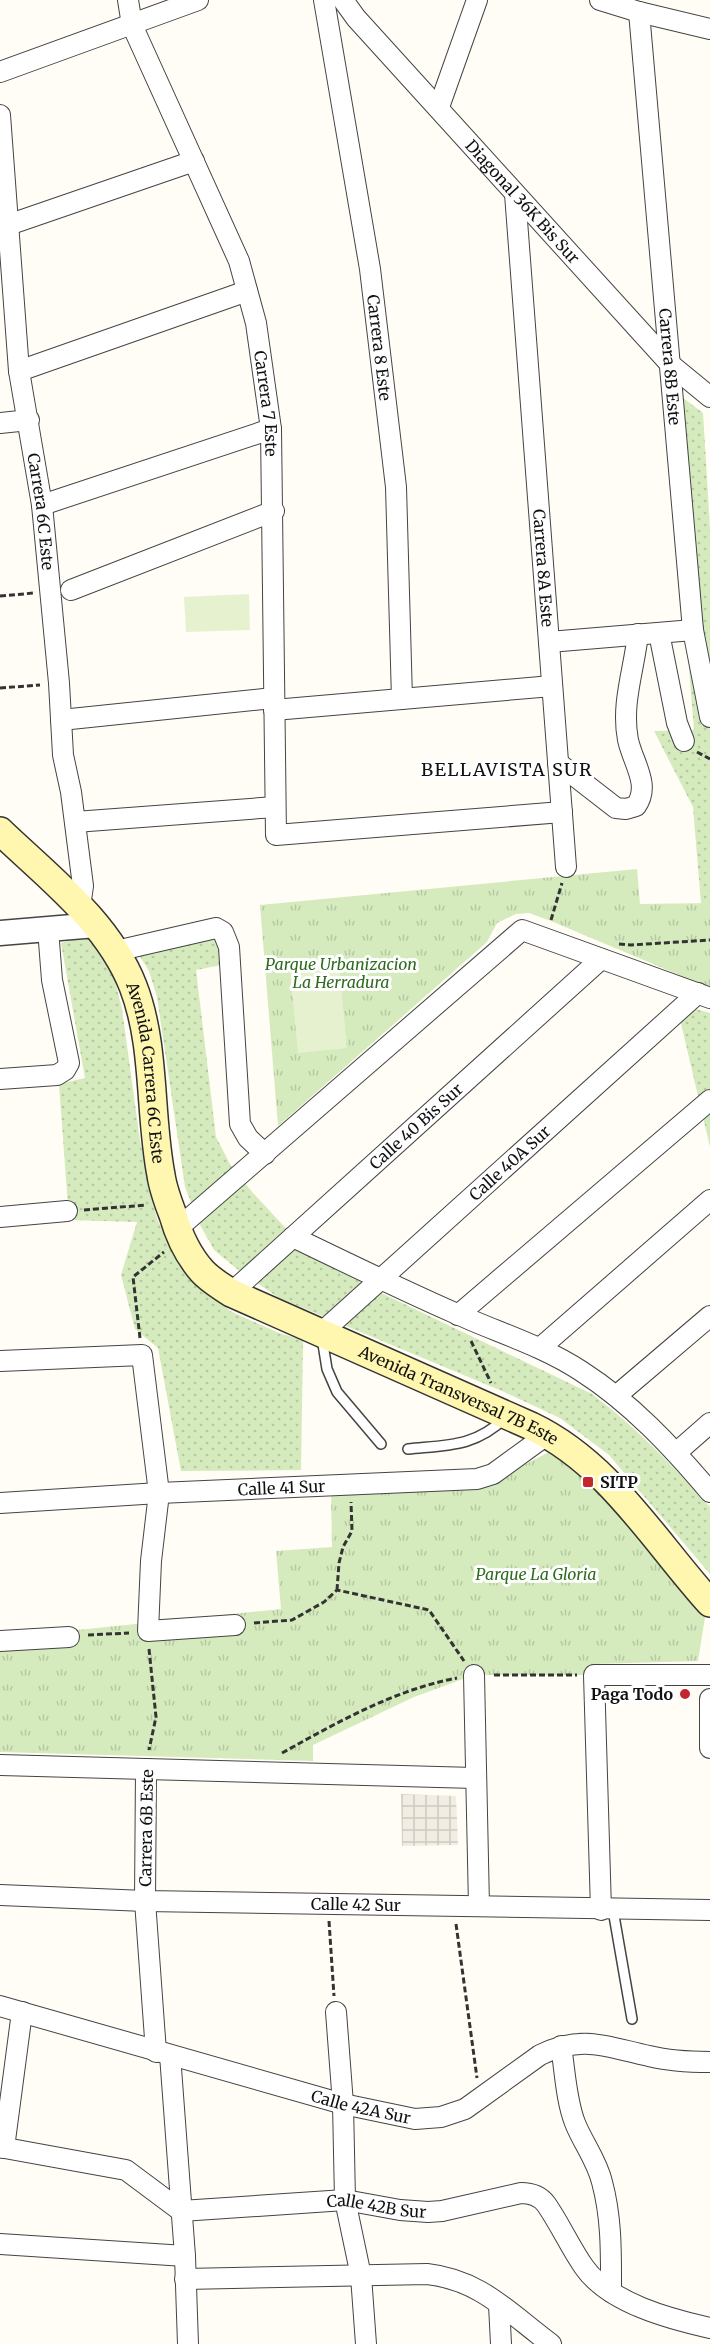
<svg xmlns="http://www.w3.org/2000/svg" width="710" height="2344" font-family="Merriweather,serif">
<defs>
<pattern id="grass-dots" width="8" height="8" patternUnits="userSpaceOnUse" patternTransform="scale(1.5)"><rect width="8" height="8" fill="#d5ebbd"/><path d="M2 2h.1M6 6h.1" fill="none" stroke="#b6c8a1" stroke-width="1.8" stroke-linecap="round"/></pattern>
<pattern id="park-tufts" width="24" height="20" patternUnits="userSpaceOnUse" patternTransform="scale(1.5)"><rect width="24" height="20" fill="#d5ebbd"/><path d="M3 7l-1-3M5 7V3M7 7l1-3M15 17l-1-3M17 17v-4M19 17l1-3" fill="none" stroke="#b6c8a1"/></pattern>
<pattern id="plaza-grid" width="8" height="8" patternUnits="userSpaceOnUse" patternTransform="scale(1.5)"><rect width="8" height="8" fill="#f1ede2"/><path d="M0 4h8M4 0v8" fill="none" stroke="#cecac1"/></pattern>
</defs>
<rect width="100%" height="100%" fill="#fffdf5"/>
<path fill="url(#grass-dots)" d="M666,385L703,413L710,528V903H701L693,807L654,731L694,730Z
M89,935L104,953L114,977L122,1009L140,1141L157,1219L183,1271L230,1311L279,1333L303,1340L301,1470L181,1471L158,1348L135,1329L121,1275L137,1222L69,1220L59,1084L85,1078L61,943Z
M224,935L227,964L196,970L216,1137L231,1166L253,1193L306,1250L371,1288L592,1394C636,1427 673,1466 710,1507V1574L609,1455L560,1418L502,1391L279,1298L237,1269L214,1250L200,1225L185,1187L157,997L149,971L139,955Z
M696,1009L710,1013V1147L679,1015Z"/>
<path fill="url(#park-tufts)" d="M637,869L640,904L710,903V988L551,921L529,913L516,914L497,923L487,942L278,1126L260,905Z
M549,1452L564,1460L606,1501L706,1611L698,1661L595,1664L594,1675H474L414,1697L313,1745V1761L0,1752V1638L281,1609L276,1551L332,1547L331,1493L489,1483Z"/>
<path fill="#e6f2cf" d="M249,594L250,630L186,632L184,597Z
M339,965L347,1048L298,1053L290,970Z"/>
<path fill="url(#plaza-grid)" d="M401,1794L456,1796L458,1845L402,1846Z"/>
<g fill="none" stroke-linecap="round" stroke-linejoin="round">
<g stroke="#444" stroke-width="12">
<path id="service" d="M322,1338L327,1369L337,1392L381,1444
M408,1449C447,1445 475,1447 505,1418
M613,1910L632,2019"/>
</g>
<g stroke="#444" stroke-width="22">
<g id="minor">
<path id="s1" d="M128,0L132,25L239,261L256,323L271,429L276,835L562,812"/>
<path id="s2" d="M324,0L370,269L396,487L402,699"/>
<path id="s3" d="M343,0L356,18L671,365L710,397"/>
<path d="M600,0L639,12L710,29"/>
<path id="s4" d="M639,12L693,630L710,717"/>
<path d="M0,72L198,0"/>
<path d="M439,107L477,0"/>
<path id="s5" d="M0,115L19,371L42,505L59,683L63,755L71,792L83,886L80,907"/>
<path id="s6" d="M515,194L566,867"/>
<path d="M8,225L194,161"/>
<path d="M19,371L247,291"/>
<path d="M0,423L29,420"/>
<path d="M42,505L271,429"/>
<path d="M71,590L274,511"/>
<path d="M659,633L677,723L684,741"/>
<path d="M549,642L693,630"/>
<path d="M274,710L552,686"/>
<path d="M61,720L273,698"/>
<path d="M558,763L616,808L626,809L636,806C651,785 633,763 628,740C621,704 634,670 638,634"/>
<path d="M75,822L275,807"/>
<path d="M116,951L216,928L223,932L229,947L240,1124L248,1138L265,1154"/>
<path d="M0,1079L57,1075L65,1070L69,1063L52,980L48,929"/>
<path d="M0,1217L67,1211"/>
<path d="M177,1229L522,930L710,998"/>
<path d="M293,1237C347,1263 402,1290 457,1314C499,1333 543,1346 581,1371C631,1403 672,1447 710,1492"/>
<path id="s7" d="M231,1293L601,959"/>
<path d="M458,1315L710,1100"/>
<path id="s8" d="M321,1333L698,993"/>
<path d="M540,1348L710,1200"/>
<path d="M0,1361L142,1355L159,1493L151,1561L148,1631L235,1625"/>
<path d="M616,1396L710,1316"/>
<path d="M677,1452L710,1423"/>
<path id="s9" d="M0,1503L159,1493L477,1479L493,1474L548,1434"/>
<path d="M0,1641L69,1637"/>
<path d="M474,1675L479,1906"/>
<path d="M710,1699V1748"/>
<path d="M0,1765L475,1778"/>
<path d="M146,1769L145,1901L156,2052"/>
<path id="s10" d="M0,1895L145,1901L710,1910"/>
<path d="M601,1910L594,1675H710"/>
<path id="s11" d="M0,2006L343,2104L415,2119L441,2117L465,2109L540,2055C582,2034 607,2047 649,2056C669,2061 690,2062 710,2062"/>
<path d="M336,2012L343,2104L345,2200L361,2276L366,2344"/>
<path d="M561,2046C565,2071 566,2100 575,2123C583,2143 597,2161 602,2182C612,2219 611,2255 611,2292"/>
<path d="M170,2055L185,2256L188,2344"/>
<path id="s12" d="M0,2147L126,2170L181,2211L345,2200L400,2210L428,2212L442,2211L521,2193C531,2193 540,2196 546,2204C560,2224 570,2247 584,2267C609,2303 670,2319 710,2328"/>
<path d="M4,2148L22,2012"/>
<path d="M0,2244L185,2256"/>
<path d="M185,2279L427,2274C481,2280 509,2313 551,2344"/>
<path d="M499,2305L501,2344"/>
</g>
</g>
<g stroke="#444" stroke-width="27">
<path id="tertiary" d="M0,933L96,925"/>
</g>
<g stroke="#333" stroke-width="30">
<g id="secondary">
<path id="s13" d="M0,831C48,877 108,922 133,986C156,1045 149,1113 161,1175C163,1189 168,1202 173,1215C179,1236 187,1254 202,1271C210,1280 221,1286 231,1293L531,1426C609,1463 654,1541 710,1603"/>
</g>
</g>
<path stroke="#333" stroke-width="3" stroke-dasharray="6 3" stroke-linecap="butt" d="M0,596L34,593
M0,688L40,685
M697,752L710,759
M551,920L562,883
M619,944L631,945L710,940
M84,1210L146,1205
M140,1338L133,1277L164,1252
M471,1341L491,1383
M337,1590L339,1563L343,1547L352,1531L351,1502
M254,1623L292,1620L324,1602L337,1590L429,1610L464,1661
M88,1635L129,1633
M149,1649L156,1717L149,1750
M494,1675H577
M282,1753C338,1722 394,1690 457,1678
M329,1921L334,1996
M456,1924L477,2078"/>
<use href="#service" stroke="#fff" stroke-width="9"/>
<use href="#minor" stroke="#fff" stroke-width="20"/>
<use href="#tertiary" stroke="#fff" stroke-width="24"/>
<use href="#secondary" stroke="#fff6b0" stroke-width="27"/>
</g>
<g fill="#c4262e" stroke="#fff" stroke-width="2">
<rect x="582" y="1476" width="12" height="12" rx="3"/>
<circle cx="685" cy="1694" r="6"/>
</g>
<g text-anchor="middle" stroke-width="6" stroke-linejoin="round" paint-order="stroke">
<g font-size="16" fill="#111" stroke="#fff">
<text dy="6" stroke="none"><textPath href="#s3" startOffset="270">Diagonal 36K Bis Sur</textPath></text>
<text dy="6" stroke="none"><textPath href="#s2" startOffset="352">Carrera 8 Este</textPath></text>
<text dy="6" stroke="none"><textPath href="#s4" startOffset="356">Carrera 8B Este</textPath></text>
<text dy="6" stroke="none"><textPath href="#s1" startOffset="430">Carrera 7 Este</textPath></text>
<text dy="6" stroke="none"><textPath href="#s5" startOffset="399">Carrera 6C Este</textPath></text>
<text dy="6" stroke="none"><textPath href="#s6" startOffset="375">Carrera 8A Este</textPath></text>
<text dy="6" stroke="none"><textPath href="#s13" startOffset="294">Avenida Carrera 6C Este</textPath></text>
<text dy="6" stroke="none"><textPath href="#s7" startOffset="249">Calle 40 Bis Sur</textPath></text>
<text dy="6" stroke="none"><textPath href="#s8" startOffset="254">Calle 40A Sur</textPath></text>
<text dy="6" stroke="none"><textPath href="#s13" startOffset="789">Avenida Transversal 7B Este</textPath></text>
<text dy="6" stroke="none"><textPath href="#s9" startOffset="282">Calle 41 Sur</textPath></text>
<text transform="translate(146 1828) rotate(-89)" y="6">Carrera 6B Este</text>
<text dy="6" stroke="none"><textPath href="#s10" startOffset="356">Calle 42 Sur</textPath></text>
<text dy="6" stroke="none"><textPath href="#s11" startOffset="375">Calle 42A Sur</textPath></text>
<text dy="6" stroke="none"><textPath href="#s12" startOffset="393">Calle 42B Sur</textPath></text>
</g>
<g font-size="16" font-style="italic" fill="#2f6b1f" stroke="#fff">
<text x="341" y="970">Parque Urbanizacion<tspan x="341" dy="18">La Herradura</tspan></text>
<text x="536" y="1580">Parque La Gloria</text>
</g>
<g font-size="16" font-weight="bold" fill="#111" stroke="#fff" text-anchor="start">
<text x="600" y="1488">SITP</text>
<text x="673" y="1700" text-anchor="end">Paga Todo</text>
</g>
<g font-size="18" letter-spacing="1.5" fill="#111" stroke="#fff">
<text x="507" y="776">BELLAVISTA SUR</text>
</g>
</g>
</svg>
